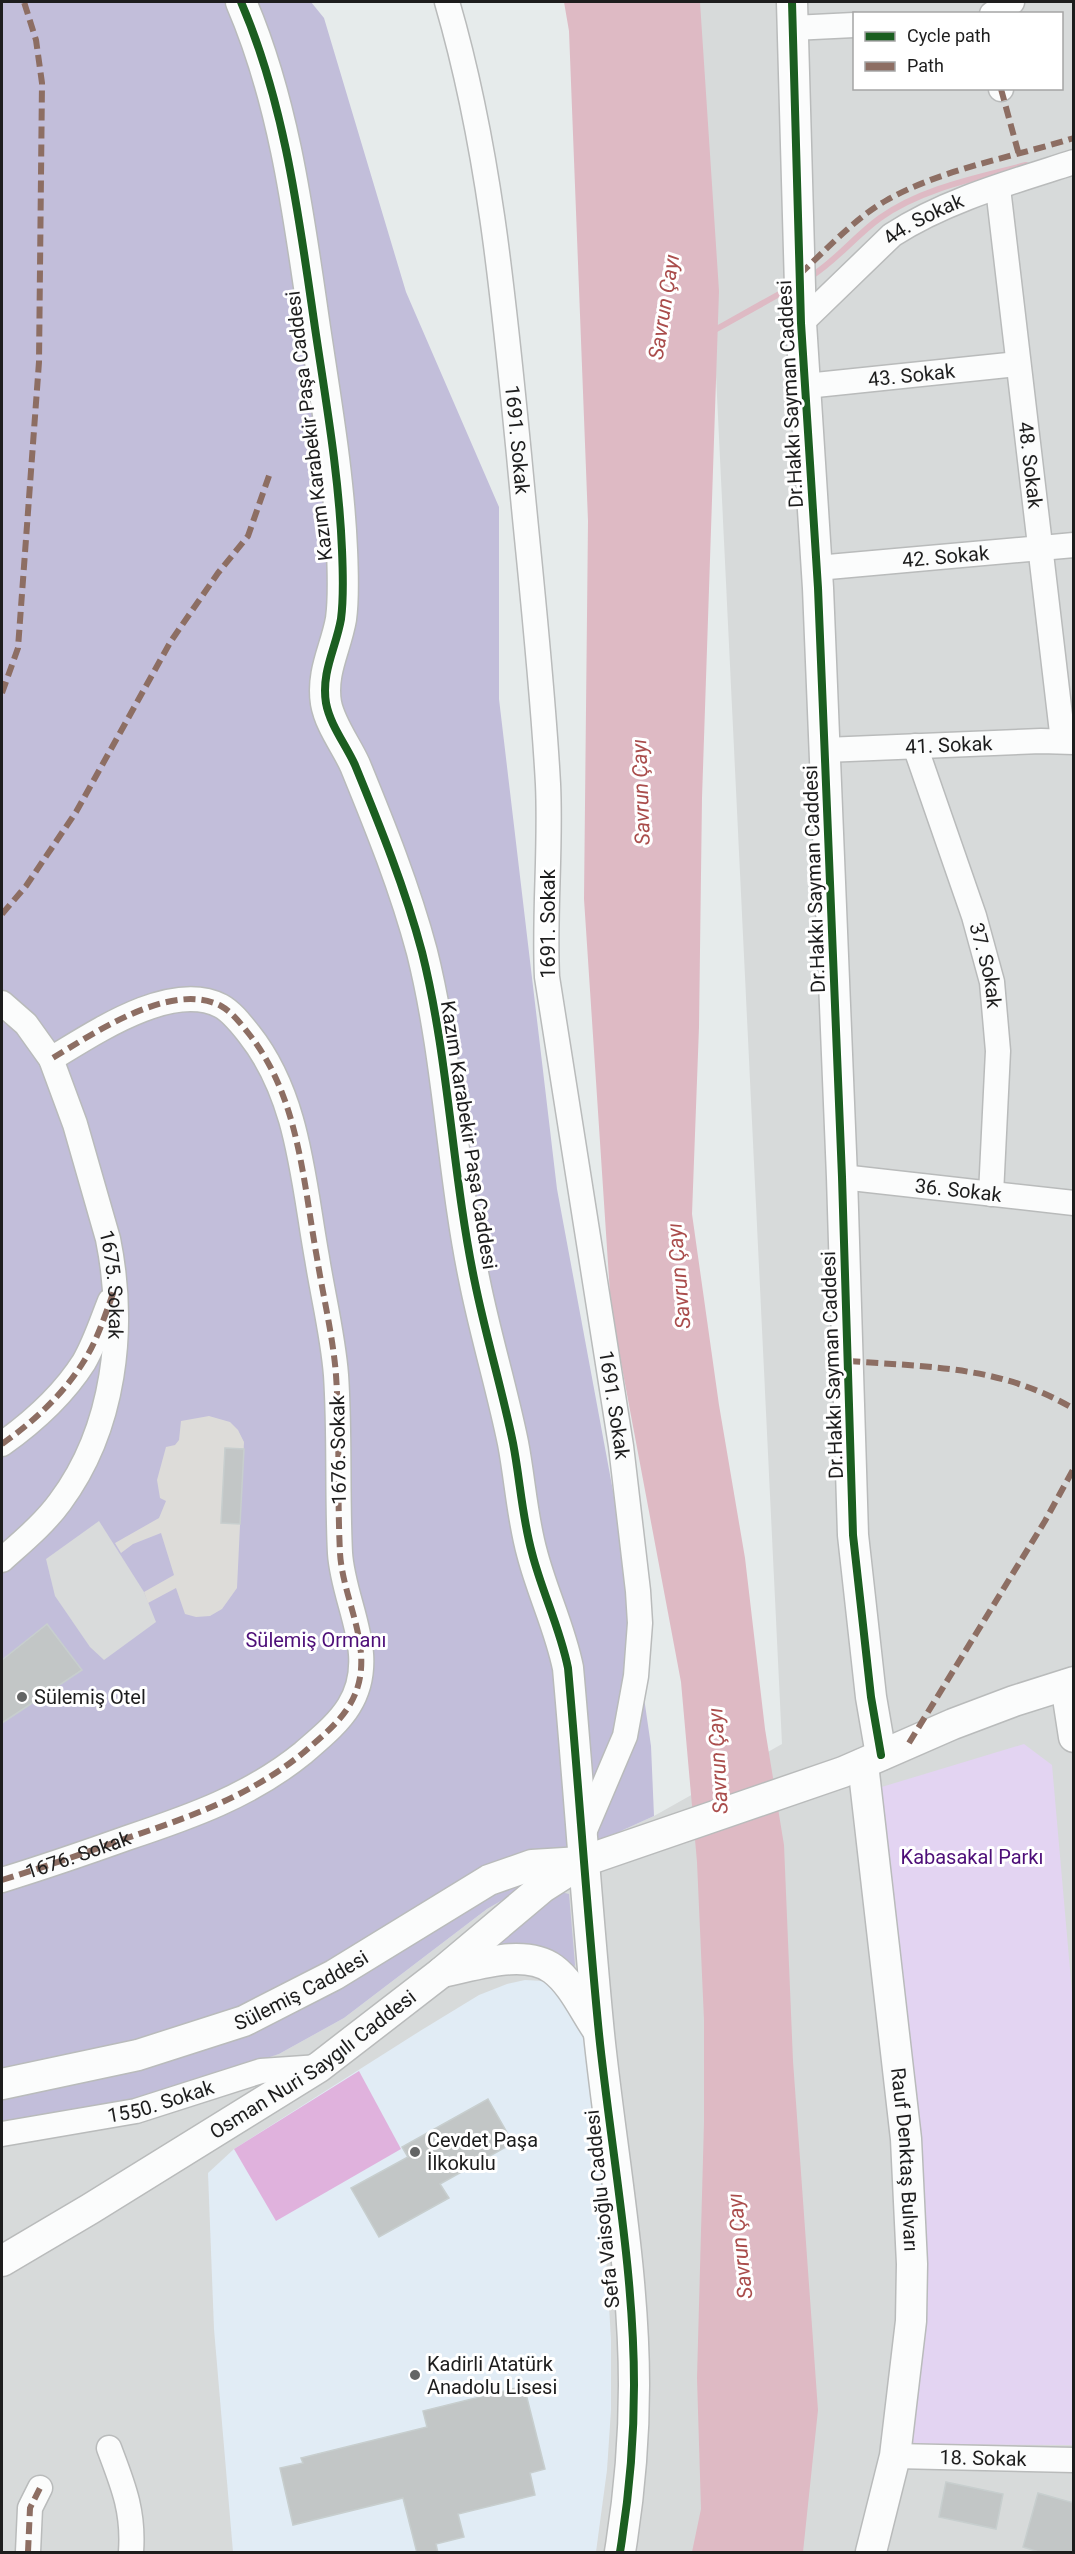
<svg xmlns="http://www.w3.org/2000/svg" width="1075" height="2554" font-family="Roboto,sans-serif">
<rect width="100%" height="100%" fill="#e6ebeb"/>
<path fill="#d7dada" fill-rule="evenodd" d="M698,2H1073V2552H2V2124L279,2054L344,2018L487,1909L623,1830L654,1816L782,1744ZM854,14H1062V88H854Z"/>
<path fill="#e1ecf5" d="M525,1980L543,1981L551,1985L585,2031L600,2155L611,2340V2410L607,2470L596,2552H233L214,2329L208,2173L234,2149L420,2031L479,1995L507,1984Z"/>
<path fill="#c2beda" d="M2,2H311L324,18L406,292L499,507V699L557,1189L618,1518L651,1746L654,1816L623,1830L487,1909L344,2018L279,2054L132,2102L2,2124Z
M561,1892L569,1894L575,1965L572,1971C529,1937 531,1943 480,1957Z"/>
<path fill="#e3d4f2" d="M1024,1744L1052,1765L1074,2015L1073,2445L903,2444L926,2289L875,1789Z"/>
<path fill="#e0b2dd" d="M359,2071L401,2149L276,2221L234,2149Z"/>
<path fill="#d9dbdb" d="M99,1521L144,1592L156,1622L104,1660L90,1647L55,1596L46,1559Z"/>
<path fill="#dddcd9" d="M209,1416L230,1422L238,1430L244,1442L237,1588L222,1609L210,1616L196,1617L185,1614L176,1588L148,1603L144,1592L174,1575L161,1533L133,1544L121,1553L115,1543L159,1518L166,1501L160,1498L157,1480L166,1447L175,1445L179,1440L181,1421Z"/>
<path fill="#debac4" d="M564,2H700L719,291L702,798L699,1027L692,1214L719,1405L745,1558L765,1729L784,1845L793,2061L818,2410L803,2552H692L701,2509L697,2378L704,2122V2020L697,1862L681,1682L611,1309L584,899L588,521L569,31Z"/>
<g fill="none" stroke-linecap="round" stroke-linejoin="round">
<path stroke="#debac4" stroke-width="6" d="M810,277C836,261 855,236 880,218C922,188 977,178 1026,165
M713,331L790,288"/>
</g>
<path fill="#c2c6c6" stroke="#c7cece" stroke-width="1.5" d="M225,1448L244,1449L240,1524L221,1523Z
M47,1624L82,1670L2,1723V1660Z
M488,2099L513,2143L440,2184L449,2198L379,2237L351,2188L408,2157L402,2147Z
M524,2386L545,2469L530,2473L535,2495L458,2514L464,2537L436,2544L438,2553H417L403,2498L293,2525L280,2468L303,2463L301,2458L427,2427L423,2411Z
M946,2482L1003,2494L996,2529L939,2517Z
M1038,2493L1074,2503V2553H1042L1023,2547Z"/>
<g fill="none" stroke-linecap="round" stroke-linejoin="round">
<g stroke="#b9bbbb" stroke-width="27">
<g id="minor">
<path id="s1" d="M447,2C490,149 504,303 519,455C529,564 542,674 548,784C551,849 544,913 547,977L621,1446L638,1591L640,1623L636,1676L625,1736L582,1837"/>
<path d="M992,14L1012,2"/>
<path d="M793,28L854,25"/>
<path d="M1001,88V89"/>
<path id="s2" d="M998,188L1063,741"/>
<path id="s3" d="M801,323L892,235C946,200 1012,182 1074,162"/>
<path id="s4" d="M806,386L1018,364"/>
<path id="s5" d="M817,568L1074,545"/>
<path id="s6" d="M915,746L974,916L992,982L998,1051L991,1194"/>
<path id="s7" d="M825,750L1041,741L1074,742"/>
<path id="s8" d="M2,1003L26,1024L51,1059L75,1124L108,1239C126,1328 115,1428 60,1502C44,1524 22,1542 2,1560"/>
<path id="s9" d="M842,1177L1074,1203"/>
<path d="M2,1444C33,1422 63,1395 84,1362C95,1343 102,1321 110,1301"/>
<path d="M2,1880C44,1867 85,1853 127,1838C190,1817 250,1796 303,1753C319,1739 338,1724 349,1706C380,1656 343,1604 340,1553C337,1493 340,1434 336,1375C333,1336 323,1296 317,1258C303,1181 299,1097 249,1034C241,1024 232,1012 221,1006C171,980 93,1034 51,1059"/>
<path id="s10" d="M2,2134L136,2111L261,2071L319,2067"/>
<path d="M109,2448C123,2485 134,2511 131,2552"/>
<path id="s11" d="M895,2456L1074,2460"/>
<path d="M28,2552L30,2508L40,2488"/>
</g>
</g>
<g stroke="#b9bbbb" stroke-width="33">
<g id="tertiary">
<path d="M241,2C285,104 299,218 315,328C326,402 339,476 342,550C343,573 344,597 341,619C336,648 321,672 326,703C330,725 346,745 355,765C380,826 405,888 422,952C449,1060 452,1174 475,1283C486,1337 502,1389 513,1443C520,1479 522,1517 532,1553C542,1592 560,1628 568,1668C579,1790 587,1912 599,2034C611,2150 634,2268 634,2385C634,2441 629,2497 620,2552"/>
<path d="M792,2L801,323L818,588L842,1177L853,1535L871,1697L881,1755"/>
<path d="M1066,1685L1074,1737"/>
<path id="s12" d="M863,1764L906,2139L912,2264L911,2321L895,2456L871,2552"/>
<path d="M442,1972C474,1966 524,1948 553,1969C572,1983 584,2010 597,2029"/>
<path id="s13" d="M2,2084L138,2055L244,2021L334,1975L489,1880L532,1865L581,1862"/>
<path id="s14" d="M2,2261L90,2209L319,2067L442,1972L543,1887L584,1861L843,1772L953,1724L1014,1701L1074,1682"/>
</g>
</g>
<use href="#minor" stroke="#fbfcfc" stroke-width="24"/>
<use href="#tertiary" stroke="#fbfcfc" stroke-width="30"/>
<g stroke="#8d6e63" stroke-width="6" stroke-dasharray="12 6" stroke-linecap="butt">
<path d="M1001,89L1019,155"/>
<path d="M800,274C827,249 855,218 887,200C942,169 1013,157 1074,138"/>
<path d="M2,693L18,648L39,362L42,83L36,40L24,2"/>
<path d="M2,914L26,886L76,812L171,641L218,573L248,536L271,470"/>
<path d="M848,1361C929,1367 1002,1366 1074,1409"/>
<path d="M2,1444C33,1422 63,1395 84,1361C98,1339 106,1312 115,1288"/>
<path d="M909,1743L1045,1521L1074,1468"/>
<path id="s15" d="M2,1880C44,1867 85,1853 127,1838C190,1817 250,1796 303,1753C319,1739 338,1724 349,1706C380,1656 343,1604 340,1553C337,1493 340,1434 336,1375C333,1336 323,1296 317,1258C303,1181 299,1097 249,1034C241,1024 232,1012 221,1006C171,980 93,1034 51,1059"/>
<path d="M28,2552L30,2508L40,2488"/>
</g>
<g stroke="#fff" stroke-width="11">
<path id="cycleway" d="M241,2C285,104 299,218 315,328C326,402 339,476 342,550C343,573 344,597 341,619C336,648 321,672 326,703C330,725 346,745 355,765C380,826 405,888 422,952C449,1060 452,1174 475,1283C486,1337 502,1389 513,1443C520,1479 522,1517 532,1553C542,1592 560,1628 568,1668C579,1790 587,1912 599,2034C611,2150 634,2268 634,2385C634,2441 629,2497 620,2552
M792,2L801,323L818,588L842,1177L853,1535L871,1697L881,1755"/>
</g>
<use href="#cycleway" stroke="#1b5e20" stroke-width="8"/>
</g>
<g fill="#636565" stroke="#fff" stroke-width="2">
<circle cx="22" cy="1697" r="6"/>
<circle cx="415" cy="2152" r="6"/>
<circle cx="415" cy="2375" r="6"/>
</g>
<g text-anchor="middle" stroke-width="6" stroke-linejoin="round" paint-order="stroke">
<g font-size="20" fill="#1d1d1d" stroke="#fff">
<text dy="7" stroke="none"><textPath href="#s3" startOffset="162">44. Sokak</textPath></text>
<text dy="7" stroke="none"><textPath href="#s4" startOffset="106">43. Sokak</textPath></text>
<text transform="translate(790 394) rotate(-93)" y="7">Dr.Hakkı Sayman Caddesi</text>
<text transform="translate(309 426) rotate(-97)" y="7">Kazım Karabekir Paşa Caddesi</text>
<text dy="7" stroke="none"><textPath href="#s1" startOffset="444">1691. Sokak</textPath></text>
<text dy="7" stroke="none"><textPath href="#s2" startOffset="279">48. Sokak</textPath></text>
<text dy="7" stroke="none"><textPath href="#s5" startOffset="129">42. Sokak</textPath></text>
<text dy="7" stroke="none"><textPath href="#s7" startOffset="124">41. Sokak</textPath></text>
<text transform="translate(814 879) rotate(-92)" y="7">Dr.Hakkı Sayman Caddesi</text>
<text transform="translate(548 924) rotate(-90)" y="7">1691. Sokak</text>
<text dy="7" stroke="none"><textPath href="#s6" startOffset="231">37. Sokak</textPath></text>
<text transform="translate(469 1135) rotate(81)" y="7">Kazım Karabekir Paşa Caddesi</text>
<text dy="7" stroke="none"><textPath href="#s9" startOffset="117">36. Sokak</textPath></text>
<text dy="7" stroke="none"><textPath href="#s8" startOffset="310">1675. Sokak</textPath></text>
<text transform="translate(832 1365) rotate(-92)" y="7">Dr.Hakkı Sayman Caddesi</text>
<text dy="7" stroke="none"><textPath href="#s1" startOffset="1416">1691. Sokak</textPath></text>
<text transform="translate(338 1450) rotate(-91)" y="7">1676. Sokak</text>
<text dy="7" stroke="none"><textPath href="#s15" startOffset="80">1676. Sokak</textPath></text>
<text dy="7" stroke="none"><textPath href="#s13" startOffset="315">Sülemiş Caddesi</textPath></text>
<text dy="7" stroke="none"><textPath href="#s14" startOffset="368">Osman Nuri Saygılı Caddesi</textPath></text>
<text dy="7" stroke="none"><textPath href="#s10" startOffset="162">1550. Sokak</textPath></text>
<text dy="7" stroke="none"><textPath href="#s12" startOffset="398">Rauf Denktaş Bulvarı</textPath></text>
<text transform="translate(602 2209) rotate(-96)" y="7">Sefa Vaisoğlu Caddesi</text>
<text dy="7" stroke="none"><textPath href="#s11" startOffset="88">18. Sokak</textPath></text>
</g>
<g font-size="20" fill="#4d0e78" stroke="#fff">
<text x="316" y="1647">Sülemiş Ormanı</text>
<text x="972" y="1864">Kabasakal Parkı</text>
</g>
<g font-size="20" fill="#1d1d1d" stroke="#fff" text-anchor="start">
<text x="34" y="1704">Sülemiş Otel</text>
<text x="427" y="2147">Cevdet Paşa<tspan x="427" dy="23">İlkokulu</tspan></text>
<text x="427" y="2371">Kadirli Atatürk<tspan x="427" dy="23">Anadolu Lisesi</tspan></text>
</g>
<g font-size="21" font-style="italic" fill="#aa4d4c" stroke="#fff">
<text transform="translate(664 307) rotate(-81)" y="7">Savrun Çayı</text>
<text transform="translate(641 792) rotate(-92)" y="7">Savrun Çayı</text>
<text transform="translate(679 1276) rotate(-95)" y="7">Savrun Çayı</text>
<text transform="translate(718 1761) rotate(-93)" y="7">Savrun Çayı</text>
<text transform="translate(740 2246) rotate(-96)" y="7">Savrun Çayı</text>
</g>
</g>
<rect width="1075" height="2554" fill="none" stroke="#1d1d1d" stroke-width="6"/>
<rect x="853" y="12" width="210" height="78" fill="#ffffff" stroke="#a5a5a5" stroke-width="1.5"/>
<rect x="865" y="32" width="30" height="9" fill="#1b5e20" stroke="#a5a5a5" stroke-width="1.5"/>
<text x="907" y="42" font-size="18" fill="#1d1d1d">Cycle path</text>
<rect x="865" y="62" width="30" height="9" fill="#8d6e63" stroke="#a5a5a5" stroke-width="1.5"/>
<text x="907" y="72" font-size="18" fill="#1d1d1d">Path</text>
</svg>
